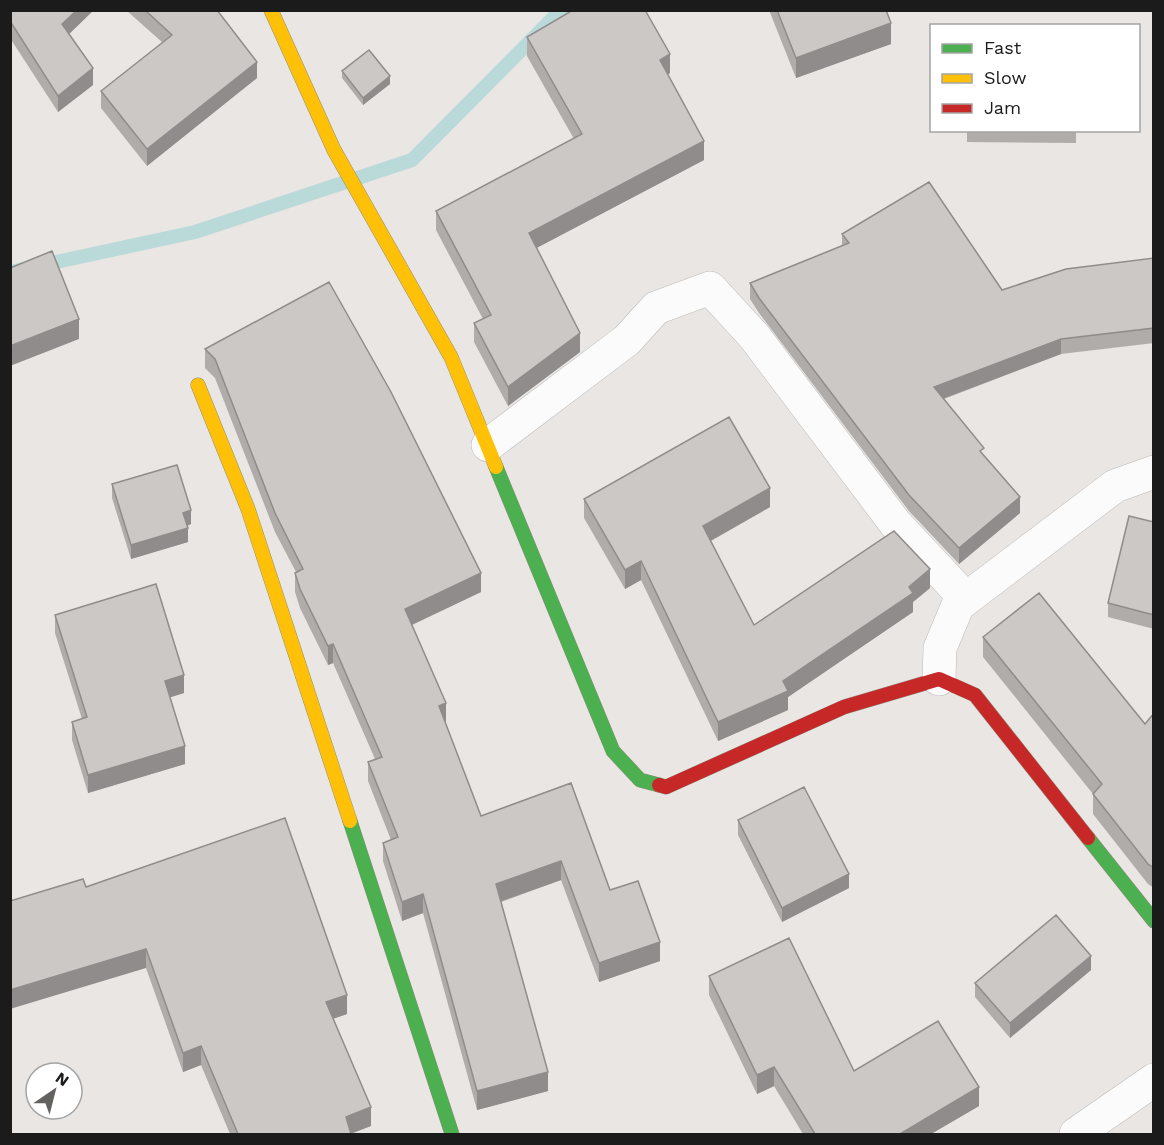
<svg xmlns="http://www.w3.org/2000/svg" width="1164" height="1145" font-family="'Work Sans',sans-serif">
<rect width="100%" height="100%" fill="#e9e6e3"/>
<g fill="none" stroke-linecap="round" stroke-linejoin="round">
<path stroke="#bad9d9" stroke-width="14" d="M10,272L195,232L412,160L561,10"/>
<g stroke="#bcbbba" stroke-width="34">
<path id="street" d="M488,445L627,340L656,308L710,288L754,336L895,523L966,599
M939,679L940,648L958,605L1115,486L1154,472
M1076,1134L1154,1080"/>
</g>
<g stroke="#918e7e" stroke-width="15">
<path id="fast" d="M496,467L613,751L640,780L659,785
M350,821L452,1134
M1088,838L1154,921"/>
</g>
<g stroke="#918e7e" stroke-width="15">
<path id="slow" d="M271,10L334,150L451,357L496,467
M198,385L248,509L350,821"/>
</g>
<g stroke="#918e7e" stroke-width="15">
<path id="jam" d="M659,785L666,787L844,707L939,679L975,695L1088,838"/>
</g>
<use href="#street" stroke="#fcfbfb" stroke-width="33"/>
<use href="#fast" stroke="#4caf50" stroke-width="14"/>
<use href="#slow" stroke="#ffc107" stroke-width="14"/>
<use href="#jam" stroke="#c62828" stroke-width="14"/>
</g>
<path fill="#afacaa" d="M126,10H217L257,78L147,166L101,108V91L163,43Z
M769,10H886L891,44L796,78Z
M10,12L69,34L93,85L58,112L10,38Z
M527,37L670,73L668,74L704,160L536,248L580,352L508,406L474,342V323L483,319L436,230V211L574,139L527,56Z
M342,71L390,84L363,105L342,78Z
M967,130H1076V143L967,142Z
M842,234L1002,290L1154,258V343L1061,354L944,399L984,456L1020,513L959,564L909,511L759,313L750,299V283L842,245Z
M205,349L481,592L412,625L446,722H445L481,816L571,783L610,890L660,961L599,982L561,880L501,902L548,1091L477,1110L423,913L402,921L383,861V843L391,840L368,781V762L375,759L333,663L328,665L300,608L295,592V573L296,572L275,532L215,378L205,368Z
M112,484L191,524L187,526L188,542L131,559L112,498Z
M584,499L770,507L711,541L754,625L930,588L913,602V612L788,697V710L718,741L641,580L625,589L584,518Z
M1154,522V629L1108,617V603Z
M55,615L184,693L170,697L185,764L88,793L72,740V722L82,719L55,633Z
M983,637L1145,724L1154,713V888L1148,884L1093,814V794L983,657Z
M738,820L849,888L782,922L738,835Z
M86,887L347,1014L333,1019L371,1126L351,1134H230L201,1065L183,1072L146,968Z
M1091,970L1010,1038L975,997V983Z
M709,976L854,1071L979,1106L931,1134H803L774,1086L757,1094L709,995Z"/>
<path fill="#8f8c8b" d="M77,10H94L62,41V24Z
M891,23V44L796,78V58Z
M670,54V73L660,79V60Z
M257,62V78L147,166V149Z
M93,68V85L58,112V96Z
M390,76V84L363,105V98Z
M704,141V160L529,252V233Z
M79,319V339L10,366V346Z
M580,333V352L508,406V387Z
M1061,339V354L934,402V387Z
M770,488V507L703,545V526Z
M1020,497V513L959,564V548Z
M191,510V524L183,527V513Z
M188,528V542L131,559V545Z
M641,561V580L625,589V570Z
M930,569V588L913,602V612L788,697V710L718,741V722L783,681L909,587Z
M481,573V592L405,628V609Z
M333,644V663L328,665V646Z
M184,675V693L165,699V681Z
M446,703V722L439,725V706Z
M185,746V764L88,793V775Z
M561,861V880L496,903V884Z
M849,874V888L782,922V908Z
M423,894V913L402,921V902Z
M660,942V961L599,982V963Z
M146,949V968L10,1009V990Z
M1091,956V970L1010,1038V1023Z
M347,995V1014L326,1021V1002Z
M201,1046V1065L183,1072V1053Z
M774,1067V1086L757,1094V1075Z
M548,1072V1091L477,1110V1091Z
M979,1087V1106L931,1134H900Z
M371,1107V1126L349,1134L346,1117Z"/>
<path fill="#ccc8c6" stroke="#8f8c8b" stroke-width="1.5" d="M12,10H77L62,24L93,68L58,96L10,21V12Z
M145,10H217L257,62L147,149L101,91L172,35Z
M573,10H645L670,54L660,60L704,141L529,233L580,333L508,387L474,323L491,315L436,211L582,134L527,37Z
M777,10H886L891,23L796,58Z
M369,50L390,76L363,98L342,71Z
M929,182L1002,290L1066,269L1154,258V328L1061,339L934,387L984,448L980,451L1020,497L959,548L909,495L759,298L750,283L849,243L842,234Z
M52,251L79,319L10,346V268Z
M329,282L391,392L481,573L405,609L446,703L439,706L481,816L571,783L610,890L638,881L660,942L599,963L561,861L496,884L548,1072L477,1091L423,894L402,902L383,843L398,837L368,762L382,757L333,644L328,646L300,589L295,573L303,569L275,513L215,359L205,349Z
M729,417L770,488L703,526L754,625L894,531L930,569L909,587L913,593L783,681L788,691L718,722L641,561L625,570L584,499Z
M177,465L191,510L183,513L188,528L131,545L112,484Z
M1129,516L1154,522V615L1108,603Z
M156,584L184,675L165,681L185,746L88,775L72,722L87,717L55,615Z
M1039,593L1145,724L1154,713V868L1148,864L1093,794L1102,784L983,637Z
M804,787L849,874L782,908L738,820Z
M285,818L347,995L326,1002L371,1107L346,1117L351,1134H238L201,1046L183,1053L146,949L10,990V901L83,879L86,887Z
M1056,915L1091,956L1010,1023L975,983Z
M789,938L854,1071L938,1021L979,1087L900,1134H815L774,1067L757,1075L709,976Z"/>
<rect width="1164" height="1145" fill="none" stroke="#1b1b1b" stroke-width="24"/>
<rect x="930" y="24" width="210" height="108" fill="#ffffff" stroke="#a4a4a4" stroke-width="1.5"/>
<rect x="942" y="44" width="30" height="9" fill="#4caf50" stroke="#a4a4a4" stroke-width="1.5"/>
<text x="984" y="54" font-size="18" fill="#1b1b1b">Fast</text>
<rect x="942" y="74" width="30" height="9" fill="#ffc107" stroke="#a4a4a4" stroke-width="1.5"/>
<text x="984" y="84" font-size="18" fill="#1b1b1b">Slow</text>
<rect x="942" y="104" width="30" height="9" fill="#c62828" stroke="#a4a4a4" stroke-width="1.5"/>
<text x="984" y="114" font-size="18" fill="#1b1b1b">Jam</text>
<g transform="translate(54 1091) rotate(35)"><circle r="28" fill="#ffffff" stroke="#a4a4a4" stroke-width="1.5"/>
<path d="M0-4.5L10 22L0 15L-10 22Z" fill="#636261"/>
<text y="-9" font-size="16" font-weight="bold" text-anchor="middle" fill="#1b1b1b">N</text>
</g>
</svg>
